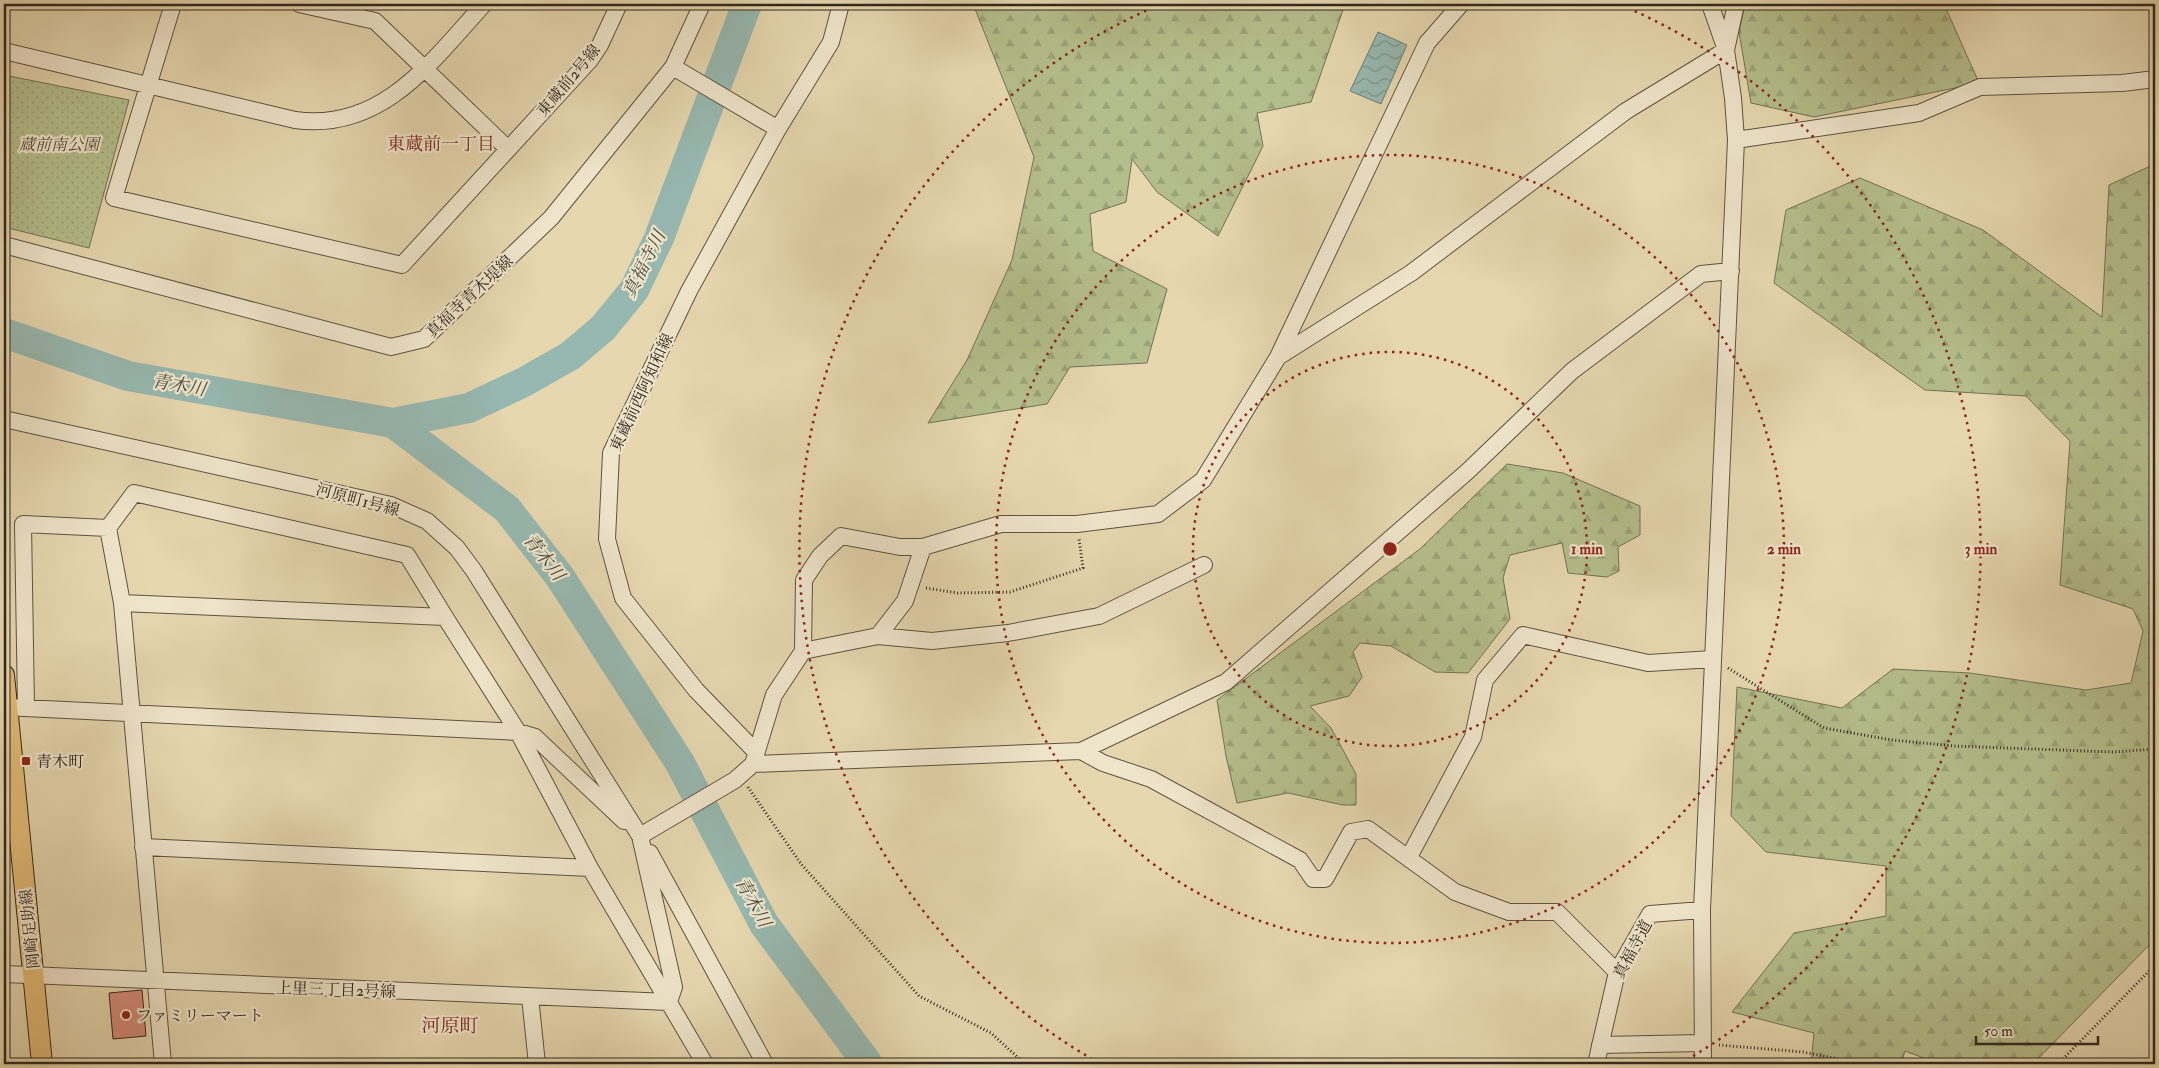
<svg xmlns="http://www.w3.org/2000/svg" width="2159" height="1068" font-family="'IM FELL Double Pica','Noto Serif JP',serif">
<defs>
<pattern id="forest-firs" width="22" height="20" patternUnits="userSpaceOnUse" patternTransform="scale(1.25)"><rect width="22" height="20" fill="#b4be8c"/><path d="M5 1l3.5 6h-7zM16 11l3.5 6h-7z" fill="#9ba378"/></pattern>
<pattern id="park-dots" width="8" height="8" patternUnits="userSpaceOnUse" patternTransform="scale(1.25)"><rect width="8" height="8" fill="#b4be8c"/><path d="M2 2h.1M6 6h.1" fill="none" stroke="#9ba378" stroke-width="1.8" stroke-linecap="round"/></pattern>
<pattern id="water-waves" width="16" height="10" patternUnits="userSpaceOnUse" patternTransform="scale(1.25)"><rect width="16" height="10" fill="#97b8b0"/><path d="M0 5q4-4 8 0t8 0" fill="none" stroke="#7c968f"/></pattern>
</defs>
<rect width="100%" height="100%" fill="#e6d7af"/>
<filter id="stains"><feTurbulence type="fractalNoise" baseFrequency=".004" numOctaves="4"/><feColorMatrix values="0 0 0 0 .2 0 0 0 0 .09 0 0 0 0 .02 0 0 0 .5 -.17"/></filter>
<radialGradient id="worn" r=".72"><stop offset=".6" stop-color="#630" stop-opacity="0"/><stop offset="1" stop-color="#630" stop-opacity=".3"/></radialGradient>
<path fill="url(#forest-firs)" stroke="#727356" d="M973,4H1345L1311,102L1257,113L1263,146L1218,236L1157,192L1132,159L1126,202L1090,214L1093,251L1167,289L1147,363L1070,367L1047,404L928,423L967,360L1012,260L1034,157Z
M1745,4H1944L1979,83L1814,117L1751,103L1739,32Z
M2155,164V939L2033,1064H1940L1905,1051L1901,1064H1811L1814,1033L1732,1012L1794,933L1886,916V866L1766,852L1731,816L1737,687L1842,708L1893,669L1970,673L2086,690L2131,683L2143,631L2133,609L2060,585L2070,441L2026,396L1925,390L1774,283L1786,210L1860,178L1983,230L2102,317L2109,185Z
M1507,464L1563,473L1640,506V535L1618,547L1619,571L1607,577L1568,573L1562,543L1510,555L1503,578L1510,619L1468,673L1435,672L1391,646L1360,643L1353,652L1362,677L1349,696L1310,706L1331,728L1356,774V805H1343L1288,793L1237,803L1226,756L1217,700L1420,549Z"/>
<path fill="url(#park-dots)" stroke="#727356" d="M4,75L129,100L89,248L4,227Z"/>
<path fill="url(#water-waves)" stroke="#6e7e76" d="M1378,32L1407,45L1381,104L1350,91Z"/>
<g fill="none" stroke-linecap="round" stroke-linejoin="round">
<path stroke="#97b8b0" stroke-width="30" d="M4,333L128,376L393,423L507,509L560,577L680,763L764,924L868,1064
M393,423L469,408L524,382L570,356L603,328L634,290L659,238L747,4"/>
</g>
<path fill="#d58b7b" stroke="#31281f" d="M142,990L146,1036L113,1039L109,993Z"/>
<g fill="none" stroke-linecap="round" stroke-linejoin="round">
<g stroke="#5e5443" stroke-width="18">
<path id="minor" d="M173,4L114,198L402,265L590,60L600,45L619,4
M299,4L375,21L507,148
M1726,50L1736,4
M4,51L295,120C382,132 432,61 484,4
M673,67L778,129
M1736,140L1919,113L1980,87L2122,83L2155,79
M4,245L391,347L424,339L551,218L673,67L702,4
M1278,357L1411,273L1626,111L1726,50
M4,419L391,505L427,521L457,548L474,571L640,836L674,987L669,1002
M122,603L445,617L518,732L590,868L705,1064
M878,636L932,641L1008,633L1099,616L1204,565
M803,651L878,636L905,601L923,547
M4,707L518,732L535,737L624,821
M26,708L23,524L108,528
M1081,751L1103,763L1151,779L1300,860L1313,879H1325L1351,832L1368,829L1455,892L1509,912H1557L1617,972
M756,752L696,690L623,598L607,539L611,453L689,291L778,129L831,42L841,4
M753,764L1081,751L1226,682L1468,471L1572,371L1701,274L1731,271
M640,836L735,780L753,764L774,695L803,651L804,580L820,556L841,536L900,547H923L1001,524H1077L1158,514L1203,480L1278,357L1427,43L1461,4
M143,847L590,868
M650,853L765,1064
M1409,857L1473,737L1485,680L1523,635L1648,663L1713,659
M4,974L669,1002
M530,997L537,1064
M1600,1045L1703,1043
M163,1064L122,603L108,528L134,493L407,555L445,617
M1596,1064L1617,972L1650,914L1702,910
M1703,1064L1702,910L1736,140L1733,98L1726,50L1710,4"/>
</g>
<g stroke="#31281f" stroke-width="22">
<path id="major" d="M4,675L42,1064"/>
</g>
<path stroke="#31281f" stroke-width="3" stroke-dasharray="1 2.5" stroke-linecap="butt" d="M926,588L958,593L1010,592L1083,568L1079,539
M1728,668L1824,728L1892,740L1954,746L2114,752L2155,749
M748,787L801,864L919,996L991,1033L1025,1064
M1719,1045L1803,1052L1864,1064
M2058,1064L2155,965"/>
<use href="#minor" stroke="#efe5cb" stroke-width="16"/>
<use href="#major" stroke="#e3bc78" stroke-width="20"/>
</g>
<g fill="none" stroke="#8f2418" stroke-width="2.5" stroke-dasharray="2.5 5">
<circle cx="1390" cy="549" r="197"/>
<circle cx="1390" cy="549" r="394"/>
<path d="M1099 1063A591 591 0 0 1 1159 5M1621 5A591 591 0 0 1 1681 1063"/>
</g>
<g fill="#8f2418" stroke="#efe5cb" stroke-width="2">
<rect x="21" y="756" width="10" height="10" rx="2.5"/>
<circle cx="126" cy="1015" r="5"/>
</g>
<g text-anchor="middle" stroke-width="4.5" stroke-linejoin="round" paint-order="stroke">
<g font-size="16" fill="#31281f" stroke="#efe5cb">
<text transform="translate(568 80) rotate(-50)" y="6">東蔵前2号線</text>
<text transform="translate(469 296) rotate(-43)" y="6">真福寺青木堤線</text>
<text transform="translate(641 392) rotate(-65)" y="6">東蔵前西阿知和線</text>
<text transform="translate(358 499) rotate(15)" y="6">河原町1号線</text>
<text transform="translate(29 929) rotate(-96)" y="6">岡崎足助線</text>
<text transform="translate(1632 949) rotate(-62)" y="6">真福寺道</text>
<text transform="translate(336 989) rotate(2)" y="6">上里三丁目2号線</text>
</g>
<g font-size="16" font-style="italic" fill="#524e3a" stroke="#efe5cb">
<text x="59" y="150">蔵前南公園</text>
</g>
<g font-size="16" fill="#31281f" stroke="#efe5cb" text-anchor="start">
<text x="36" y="767">青木町</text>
<text x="136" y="1021">ファミリーマート</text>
</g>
<g font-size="18" fill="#7a1f14" stroke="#efe5cb">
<text x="441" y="150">東蔵前一丁目</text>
</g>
<g font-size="18" font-style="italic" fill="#4a4c43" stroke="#efe5cb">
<text transform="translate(644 264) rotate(-63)" y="6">真福寺川</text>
<text transform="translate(179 385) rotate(10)" y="6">青木川</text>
<text transform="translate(544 557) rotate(52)" y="6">青木川</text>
<text transform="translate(753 902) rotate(61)" y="6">青木川</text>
</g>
<g font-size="19" fill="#7a1f14" stroke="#efe5cb">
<text x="450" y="1032">河原町</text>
</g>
</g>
<circle cx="1390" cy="549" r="8" fill="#8f2418" stroke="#efe5cb" stroke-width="2.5"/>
<g font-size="15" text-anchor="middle" font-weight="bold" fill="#8f2418" stroke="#efe5cb" stroke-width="4.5" stroke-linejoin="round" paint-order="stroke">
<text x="1587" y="554">1 min</text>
<text x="1784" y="554">2 min</text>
<text x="1981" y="554">3 min</text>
</g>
<rect width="2159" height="1068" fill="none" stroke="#e6d7af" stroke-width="20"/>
<rect x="5" y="5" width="2149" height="1058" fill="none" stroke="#31281f" stroke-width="2.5"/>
<rect x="10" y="10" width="2139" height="1048" fill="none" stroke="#31281f"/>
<path d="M1976 1036v8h122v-8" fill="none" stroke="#31281f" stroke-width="2.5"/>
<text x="1984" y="1036" font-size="15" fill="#31281f" stroke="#efe5cb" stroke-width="4" paint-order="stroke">50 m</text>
<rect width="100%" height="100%" filter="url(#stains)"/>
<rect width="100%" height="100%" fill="url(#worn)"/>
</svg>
